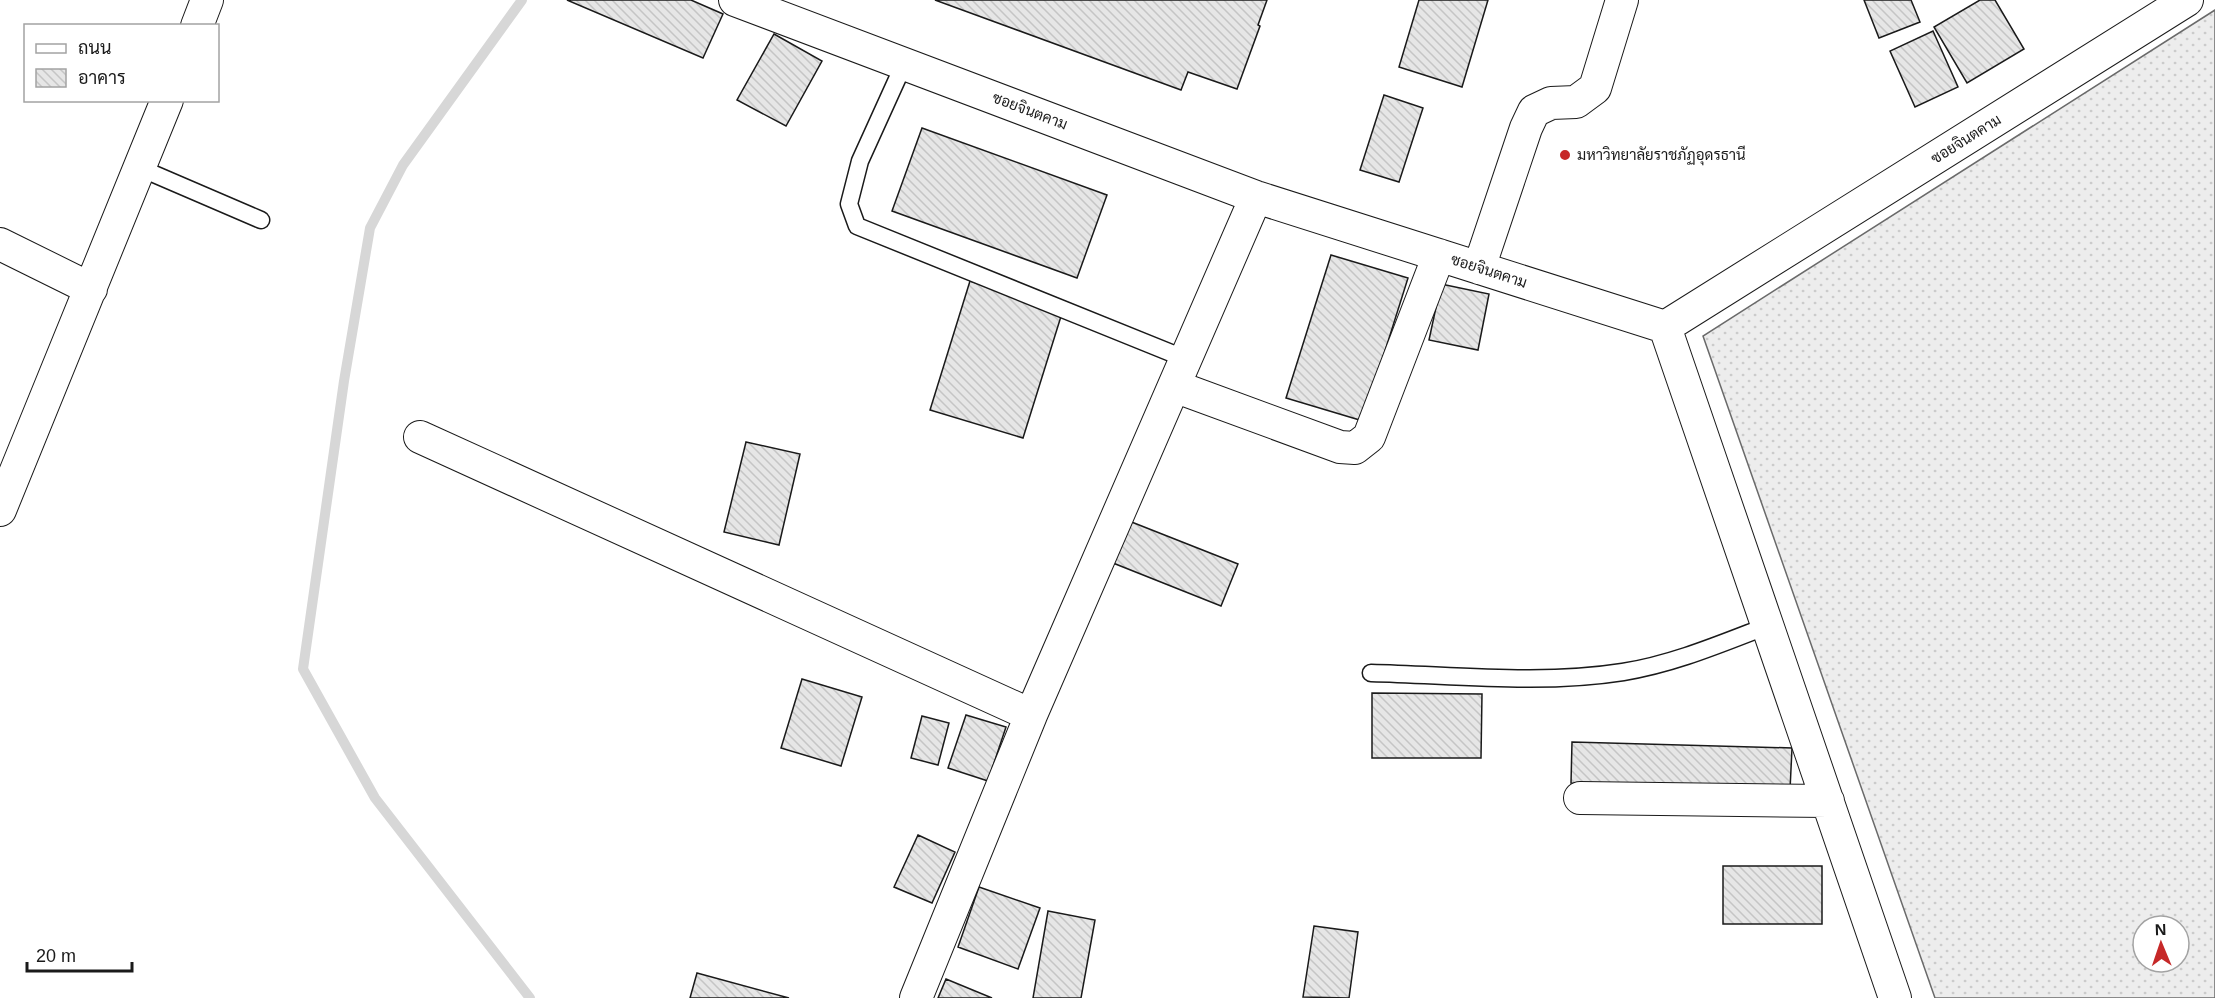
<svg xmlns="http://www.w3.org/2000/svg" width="2215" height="998" font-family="Helvetica,Sarabun,sans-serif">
<defs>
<pattern id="grass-dots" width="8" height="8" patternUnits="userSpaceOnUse" patternTransform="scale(1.5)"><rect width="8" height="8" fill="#ededed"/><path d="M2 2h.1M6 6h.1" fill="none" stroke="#cbcbcb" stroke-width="1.8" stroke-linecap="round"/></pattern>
<pattern id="building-back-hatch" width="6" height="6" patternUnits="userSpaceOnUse" patternTransform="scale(1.5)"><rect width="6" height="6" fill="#e6e6e6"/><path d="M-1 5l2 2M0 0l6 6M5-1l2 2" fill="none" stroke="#c5c5c5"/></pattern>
</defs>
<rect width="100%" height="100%" fill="#fff"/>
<path fill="url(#grass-dots)" stroke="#6a6a6a" stroke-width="1.5" fill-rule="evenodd" d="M2215,10V998H1935L1703,336ZM2143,926H2179V962H2143Z"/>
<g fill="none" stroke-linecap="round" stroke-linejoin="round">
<path stroke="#d7d7d7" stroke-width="10" d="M522,0L403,165L370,228L344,381L303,669L375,798L530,998"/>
</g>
<path fill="url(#building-back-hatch)" stroke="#1a1a1a" stroke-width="1.5" d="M567,0H691L723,14L703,58Z
M935,0H1267L1258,25L1260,26L1237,89L1188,72L1181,90Z
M1419,0H1488L1462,87L1399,67Z
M1864,0H1911L1920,22L1879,38Z
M1980,0H1995L2024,49L1967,83L1934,27Z
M1933,31L1958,87L1915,107L1890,51Z
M774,34L822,61L786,126L737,100Z
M1384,95L1423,108L1399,182L1360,170Z
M922,128L1107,195L1077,278L892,211Z
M1331,255L1408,278L1363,421L1286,398Z
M970,281L1063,310L1023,438L930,410Z
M1441,284L1489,294L1478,350L1429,340Z
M746,442L800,454L779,545L724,532Z
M1129,521L1238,564L1221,606L1113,563Z
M802,679L862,697L841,766L781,748Z
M1372,693L1482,694L1481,758H1372Z
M966,715L1006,727L988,781L948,768Z
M922,716L949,723L938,765L911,758Z
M1572,742L1792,748L1790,790L1571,783Z
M918,835L955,852L932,903L894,887Z
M1723,866H1822V924H1723Z
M979,887L1040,908L1018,969L958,947Z
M1048,911L1095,920L1081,998H1033Z
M1314,926L1358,932L1349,998L1303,997Z
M697,973L789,998H690Z
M946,979L992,998H938Z"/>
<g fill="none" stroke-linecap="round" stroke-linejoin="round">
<g stroke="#1a1a1a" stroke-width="19">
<path id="service" d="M904,64L860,161L849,204L857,226L1186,359
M140,168L261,220
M1371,673C1454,675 1541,685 1623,672C1673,664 1720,644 1767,626"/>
</g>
<g stroke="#1a1a1a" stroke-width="34">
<path id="minor" d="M735,0L1256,197L1665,327L2187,0
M197,26L207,0
M0,244L91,289
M1479,268L1526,128L1534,111L1551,103L1576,102L1595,88L1622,0
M1665,327L1895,998
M1174,386L1340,447L1355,448L1369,437L1439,255
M420,437L1031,715
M0,510L167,100
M1580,798L1828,801
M916,998L1031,715L1256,197"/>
</g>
<use href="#service" stroke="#fff" stroke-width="16"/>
<use href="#minor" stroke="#fff" stroke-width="32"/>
</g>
<circle fill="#c62828" stroke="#fff" stroke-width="2" cx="1565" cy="155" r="6"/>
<g text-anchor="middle" stroke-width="4.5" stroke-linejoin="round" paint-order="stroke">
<g font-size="15" fill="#1a1a1a" stroke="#fff">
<text transform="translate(1030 111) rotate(21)" y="5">ซอยจินตคาม</text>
<text transform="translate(1966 139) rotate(-32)" y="5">ซอยจินตคาม</text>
<text transform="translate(1489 271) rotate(18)" y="5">ซอยจินตคาม</text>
</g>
<g font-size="15" fill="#1a1a1a" stroke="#fff" text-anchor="start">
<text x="1577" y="160">มหาวิทยาลัยราชภัฏอุดรธานี</text>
</g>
</g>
<rect x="24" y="24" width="195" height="78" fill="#ffffff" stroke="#a3a3a3" stroke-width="1.5"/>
<rect x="36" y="44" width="30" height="9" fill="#ffffff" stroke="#a3a3a3" stroke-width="1.5"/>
<text x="78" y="54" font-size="18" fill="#1a1a1a">ถนน</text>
<rect x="36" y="69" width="30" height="18" fill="url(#building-back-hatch)" stroke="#a3a3a3" stroke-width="1.5"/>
<text x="78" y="84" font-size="18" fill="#1a1a1a">อาคาร</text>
<g transform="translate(2161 944) rotate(358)"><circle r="28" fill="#ffffff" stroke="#a3a3a3" stroke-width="1.5"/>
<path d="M0-4.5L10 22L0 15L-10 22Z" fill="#c62828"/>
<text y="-9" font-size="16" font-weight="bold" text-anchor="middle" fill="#1a1a1a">N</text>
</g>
<path d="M27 962v9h105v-9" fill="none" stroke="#1a1a1a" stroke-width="3"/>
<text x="36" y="962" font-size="18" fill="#1a1a1a" stroke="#ffffff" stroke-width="4.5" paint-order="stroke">20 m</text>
</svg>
